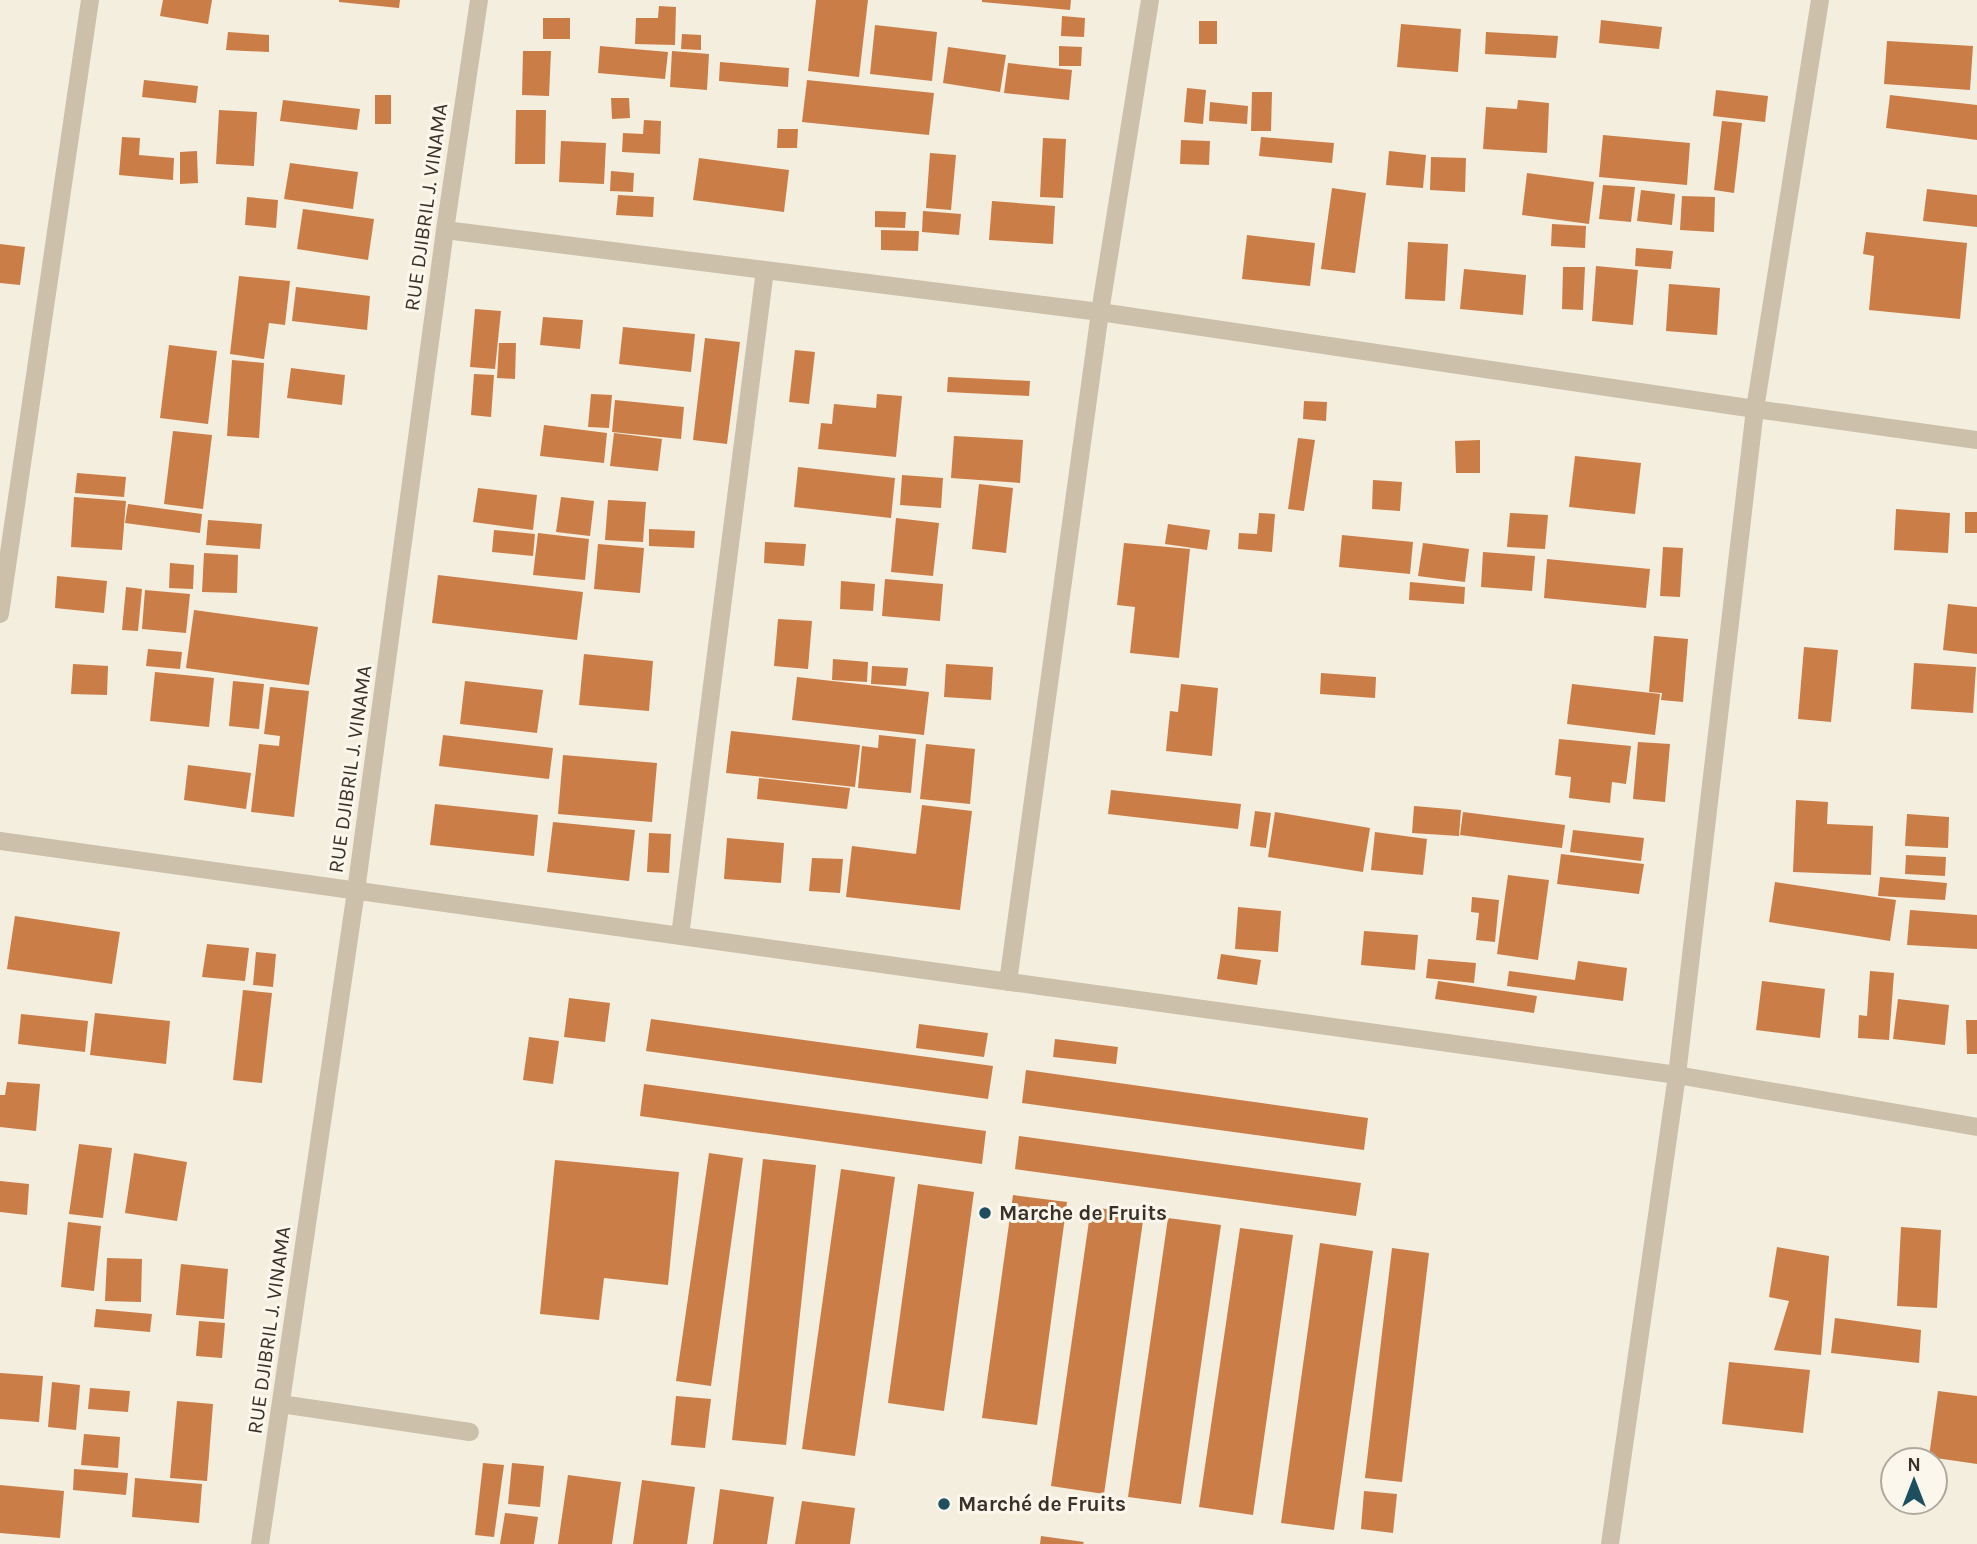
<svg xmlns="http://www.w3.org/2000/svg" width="1977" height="1544" font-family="Karla,sans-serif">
<rect width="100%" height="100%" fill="#f4eedf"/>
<path fill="#ca7d47" d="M163,0H212L208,24L160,16Z
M339,0H400L399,8L339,2Z
M816,0H868L859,77L808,71Z
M982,0H1071L1070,10L982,2Z
M659,6L676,7L675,45L635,44L636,18H658Z
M1062,16L1085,18L1084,37L1061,36Z
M543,18H570V39H543Z
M1601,20L1662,27L1659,49L1599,43Z
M1199,21H1217V44H1199Z
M1401,24L1461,29L1458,72L1397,67Z
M875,25L937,32L932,81L870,74Z
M228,32L269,35V52L226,50Z
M1486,32L1558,36L1556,58L1485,54Z
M682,34L701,35V50L681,49Z
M1887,41L1973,46L1970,90L1884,84Z
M600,46L668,52L665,79L598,73Z
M1059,46L1082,47L1081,66H1059Z
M948,47L1006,55L1000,92L943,83Z
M523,51H551L549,96L522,95Z
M672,51L709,54L707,90L670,87Z
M720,62L789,68L788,87L719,81Z
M1008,63L1072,70L1069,100L1004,93Z
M144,80L198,86L196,103L142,97Z
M807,80L934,93L929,135L802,122Z
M1187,88L1206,90L1203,124L1184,122Z
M1716,90L1768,96L1765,122L1713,116Z
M1252,92H1272L1271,131H1251Z
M375,95H391V124H375Z
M1890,95L1977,105V140L1886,128Z
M611,98H629L630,118L612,119Z
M283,100L360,109L357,130L280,121Z
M1518,100L1549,103L1547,153L1483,149L1486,107L1517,109Z
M1210,102L1248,106L1247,124L1209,121Z
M219,110L257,112L254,166L216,164Z
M516,110H546L545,164H515Z
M644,120L661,121L660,154L622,152L623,133L643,134Z
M1722,121L1742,123L1734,193L1714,190Z
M778,129H798L797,148H777Z
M1603,135L1690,143L1687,185L1599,177Z
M122,137L140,138L139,155L174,158L173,180L119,175Z
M1261,137L1334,143L1332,163L1259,156Z
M1043,138L1066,139L1063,198L1040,197Z
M1181,140L1210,141L1209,165L1180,164Z
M561,141L606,143L604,184L559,182Z
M197,151L198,183L180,184V152Z
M1389,151L1426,155L1423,188L1386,185Z
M930,153L956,155L951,210L926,208Z
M1431,157L1466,158L1465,192L1430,190Z
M699,158L789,170L784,212L693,200Z
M290,163L358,172L353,209L284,199Z
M611,171L634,173L633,192L610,191Z
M1527,173L1594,182L1589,224L1522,215Z
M1603,185L1635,187L1631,222L1599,219Z
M1332,188L1366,193L1355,273L1321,269Z
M1927,189L1977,195V227L1923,221Z
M1641,190L1675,194L1672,225L1637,221Z
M618,195L654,197L653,217L616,215Z
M1682,196L1715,197L1714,232L1680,230Z
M247,197L278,200L276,228L245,225Z
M992,201L1055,206L1053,244L989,240Z
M303,209L374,219L368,260L297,249Z
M875,211L906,212L905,228L875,227Z
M923,211L961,214L959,235L922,232Z
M1552,224L1586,226L1585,248L1551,246Z
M881,230L919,231L918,251L881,250Z
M1866,232L1967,243L1960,319L1869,310L1874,256L1863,254Z
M1247,235L1315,243L1310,286L1242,279Z
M1408,242L1448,244L1445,301L1405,299Z
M0,244L25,247L20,285L0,283Z
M1636,248L1673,251L1671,269L1635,266Z
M1596,266L1638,270L1633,325L1592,321Z
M1563,267H1585L1583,310L1562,309Z
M1464,269L1526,275L1523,315L1460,309Z
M239,276L290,281L285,325L269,323L264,359L230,354Z
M1669,284L1720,288L1717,335L1666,331Z
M296,287L370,296L367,330L292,321Z
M475,309L501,311L495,369L470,367Z
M543,317L583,320L580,349L540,345Z
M623,327L695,334L691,372L619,364Z
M705,338L740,342L727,444L693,440Z
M499,343H516L515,379L497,378Z
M169,345L217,351L208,424L160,418Z
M795,350L815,352L809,404L789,402Z
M232,360L264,363L259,438L227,436Z
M291,368L345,375L342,405L287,398Z
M474,374L494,375L491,417L471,415Z
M948,377L1030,381L1029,396L947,392Z
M591,394L612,395L609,428L588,427Z
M877,394L902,396L896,457L818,449L821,423L832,424L834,404L876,408Z
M615,400L684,407L681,439L612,432Z
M1304,401L1327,402L1326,421L1303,419Z
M544,425L607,433L604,463L540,456Z
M173,431L212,435L203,509L164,504Z
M614,433L662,439L658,471L610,466Z
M954,436L1023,440L1020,483L951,478Z
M1298,438L1315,440L1304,511L1288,509Z
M1480,440V473H1456L1455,441Z
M1575,456L1641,463L1635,514L1569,507Z
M798,467L895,478L891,518L794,507Z
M77,473L126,477L124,497L75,493Z
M902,475L943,478L941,508L900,505Z
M1373,480L1402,482L1400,511L1372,509Z
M979,484L1013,488L1006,553L972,549Z
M478,488L537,495L533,530L473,522Z
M74,497L126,501L122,550L71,547Z
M561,497L594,501L590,536L556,532Z
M608,500L646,502L643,542L605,540Z
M128,504L202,514L200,533L125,523Z
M1896,509L1950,513L1948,553L1894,550Z
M1965,512H1977V533H1965Z
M1259,513L1275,514L1272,552L1238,549L1239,533L1257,534Z
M1510,513L1548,515L1545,549L1507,547Z
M896,518L939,523L933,576L891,572Z
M208,520L262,524L260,549L206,545Z
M1168,524L1210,530L1207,550L1165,544Z
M649,529L695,531L694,548L649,546Z
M494,530L535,534L533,556L492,552Z
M538,533L589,539L585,580L533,575Z
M1342,535L1413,542L1410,574L1339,567Z
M765,542L806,544L804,566L764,563Z
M1124,543L1190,549L1179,658L1130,653L1135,607L1117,605Z
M1423,543L1469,549L1465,582L1418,576Z
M598,544L644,548L640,593L594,589Z
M1663,547L1683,548L1680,597L1660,596Z
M1483,552L1535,556L1532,591L1481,587Z
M204,553L238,555L237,593L202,592Z
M1547,559L1650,569L1646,608L1544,598Z
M170,563L194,565L193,589L169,588Z
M438,575L583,592L577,640L432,623Z
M57,576L107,581L104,613L55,608Z
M885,579L943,584L940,621L882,616Z
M841,581L875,584L873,611L840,609Z
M1410,582L1465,587L1464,604L1409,600Z
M126,587L142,589L138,631L122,630Z
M145,590L190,594L186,633L142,629Z
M1948,604L1977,607V654L1943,650Z
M194,610L318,627L309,685L186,668Z
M778,619L812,621L808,669L774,666Z
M1654,636L1688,639L1683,702L1661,700L1662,693L1649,692Z
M1804,647L1838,650L1831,722L1798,719Z
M148,649L182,652L180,669L146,666Z
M584,654L653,661L649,711L579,705Z
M833,659L868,662L867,682L832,680Z
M1914,663L1976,667L1973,713L1911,709Z
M73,664L108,666L107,695L71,694Z
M946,664L993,667L991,700L944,697Z
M872,666L908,668L906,686L871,684Z
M155,672L214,678L209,727L150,721Z
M1321,673L1376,677L1375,698L1320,694Z
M797,677L929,692L924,735L792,720Z
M233,681L264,684L259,729L229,726Z
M465,681L543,690L537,733L460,724Z
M1181,684L1218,688L1212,756L1166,751L1170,711L1178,712Z
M1572,684L1660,694L1655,735L1567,724Z
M270,687L309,691L294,817L251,812L259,744L279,746L280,736L264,734Z
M731,731L860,745L855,787L726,773Z
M443,735L553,748L549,779L439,766Z
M879,735L916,739L911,793L858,788L862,746L878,748Z
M1559,739L1631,746L1626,784L1612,782L1610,803L1569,798L1571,777L1555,775Z
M1638,742L1670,744L1665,802L1633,799Z
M926,744L975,749L970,804L920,799Z
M563,755L657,763L652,822L558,814Z
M188,765L251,773L246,809L184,800Z
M759,778L850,788L847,809L757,799Z
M1111,790L1241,804L1238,829L1108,814Z
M1796,800L1828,802L1827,824L1873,826L1871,875L1793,872Z
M435,804L538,815L534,856L430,845Z
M922,805L972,811L960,910L846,897L852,846L916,854Z
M1414,806L1461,810L1459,836L1412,833Z
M1255,811L1271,813L1266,848L1250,846Z
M1275,812L1370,828L1363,872L1268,857Z
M1463,812L1565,825L1562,848L1460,835Z
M1907,814L1949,817L1948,848L1905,846Z
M553,822L635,830L629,881L547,872Z
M1573,830L1644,838L1641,861L1570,852Z
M1375,832L1427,839L1423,875L1371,870Z
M649,833L671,834L669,873L647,872Z
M727,838L784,843L781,883L724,879Z
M1561,854L1644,864L1639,894L1557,884Z
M1906,855L1946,857L1945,876L1905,874Z
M812,858L843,859L840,893L809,891Z
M1508,875L1549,880L1538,960L1497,954Z
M1880,877L1947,883L1945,900L1878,896Z
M1775,882L1896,900L1890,941L1769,922Z
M1472,897L1499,900L1495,942L1476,940L1479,913L1471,912Z
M1238,907L1281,911L1278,952L1235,949Z
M1910,910L1977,915V949L1907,945Z
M15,916L120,932L112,984L7,969Z
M1364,931L1418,935L1415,970L1361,965Z
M207,944L249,948L245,981L202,977Z
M256,952L276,954L273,987L253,985Z
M1221,954L1261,960L1257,985L1217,979Z
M1428,959L1476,963L1474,983L1426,978Z
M1578,961L1627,968L1623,1001L1507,986L1509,971L1575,980Z
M1870,971L1894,973L1889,1040L1858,1038L1859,1015L1867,1016Z
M1438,981L1537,996L1534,1013L1435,999Z
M1762,981L1825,989L1820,1038L1756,1030Z
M243,990L272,993L262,1083L233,1080Z
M569,998L610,1003L605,1042L564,1037Z
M1898,999L1949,1005L1945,1045L1893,1039Z
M95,1013L170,1021L166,1064L90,1055Z
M21,1014L88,1021L85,1052L18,1044Z
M651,1019L993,1066L988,1099L646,1051Z
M1966,1020H1977V1054H1967Z
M919,1024L988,1033L984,1057L916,1048Z
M529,1037L559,1041L553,1084L523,1080Z
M1055,1039L1118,1047L1116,1064L1053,1057Z
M1026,1070L1368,1118L1364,1150L1022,1103Z
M7,1082L40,1084L36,1131L0,1127V1095H5Z
M644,1084L986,1131L982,1164L640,1116Z
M1019,1136L1361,1183L1356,1216L1015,1169Z
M79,1144L112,1148L103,1218L69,1214Z
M134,1153L187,1162L177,1221L125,1213Z
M709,1153L743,1158L711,1386L676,1381Z
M763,1159L816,1165L786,1445L732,1440Z
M555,1160L679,1172L668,1285L604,1278L599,1320L540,1314Z
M841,1169L895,1177L855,1456L802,1449Z
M0,1181L29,1184L27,1215L0,1212Z
M918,1184L974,1192L944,1411L888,1403Z
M1013,1195L1067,1202L1037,1425L982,1418Z
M1091,1207L1144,1214L1104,1494L1051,1486Z
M1168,1218L1221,1225L1181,1504L1128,1497Z
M68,1222L101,1226L94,1291L61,1287Z
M1901,1227L1941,1230L1937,1308L1897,1306Z
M1240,1228L1293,1235L1253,1515L1199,1507Z
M1320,1243L1373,1251L1334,1530L1281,1523Z
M1777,1247L1829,1256L1821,1355L1774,1350L1789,1301L1769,1297Z
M1392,1248L1429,1253L1402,1482L1365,1478Z
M107,1258L142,1259L141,1302L105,1301Z
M181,1264L228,1269L224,1319L176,1315Z
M96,1309L152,1314L150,1332L94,1327Z
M1835,1318L1921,1330L1919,1363L1831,1353Z
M199,1321L225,1323L222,1358L196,1356Z
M1729,1362L1810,1370L1803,1433L1722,1424Z
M0,1373L43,1376L39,1422L0,1419Z
M52,1382L80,1385L76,1430L48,1427Z
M90,1388L130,1391L128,1412L88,1409Z
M1938,1391L1977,1396V1464L1929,1457Z
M676,1396L711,1399L705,1448L671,1445Z
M177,1401L213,1404L207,1481L170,1478Z
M84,1434L120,1437L118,1468L81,1465Z
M483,1463L504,1465L494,1537L475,1535Z
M512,1463L544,1466L540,1507L508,1504Z
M74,1469L128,1473L126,1495L73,1490Z
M568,1475L621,1482L612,1544H558Z
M135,1478L202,1484L199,1523L132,1517Z
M642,1480L695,1487L687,1544H633Z
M0,1485L64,1491L60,1538L0,1533Z
M720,1489L774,1497L767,1544H713Z
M1364,1491L1397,1494L1393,1533L1361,1529Z
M802,1501L855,1508L850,1544H795Z
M505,1513L538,1517L534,1544H500Z
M1041,1536L1084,1542L1083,1544H1040Z"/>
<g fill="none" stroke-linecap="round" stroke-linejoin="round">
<path stroke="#cdc0aa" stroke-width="18" d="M445,230L1100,312L1755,409L1977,440
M0,614L90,0
M0,841L1677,1075L1977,1127
M680,936L765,270
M1008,982L1100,312L1150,0
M281,1404L470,1432
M260,1544L356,891L445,230L479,0
M1610,1544L1677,1075L1755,409L1820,0"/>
</g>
<g fill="#1d4f5e" stroke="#fbf7ec" stroke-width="2.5">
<circle cx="985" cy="1213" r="7"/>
<circle cx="944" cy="1504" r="7"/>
</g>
<g text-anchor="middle" stroke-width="6" stroke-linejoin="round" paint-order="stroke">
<g font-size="21" fill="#3a322a" stroke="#fbf7ec">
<text transform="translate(426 207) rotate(-82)" y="7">RUE DJIBRIL J. VINAMA</text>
<text transform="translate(350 769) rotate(-82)" y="7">RUE DJIBRIL J. VINAMA</text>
<text transform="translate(269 1330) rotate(-82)" y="7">RUE DJIBRIL J. VINAMA</text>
</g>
<g font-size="21" font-weight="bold" fill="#3a322a" stroke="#fbf7ec" text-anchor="start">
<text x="999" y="1220">Marche de Fruits</text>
<text x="958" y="1511">Marché de Fruits</text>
</g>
</g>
<g transform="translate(1914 1481)"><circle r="33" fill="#fbf7ec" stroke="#aea89e" stroke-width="2"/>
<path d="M0-5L12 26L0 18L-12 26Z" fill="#1d4f5e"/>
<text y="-10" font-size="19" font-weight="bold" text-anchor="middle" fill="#3a322a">N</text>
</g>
</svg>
